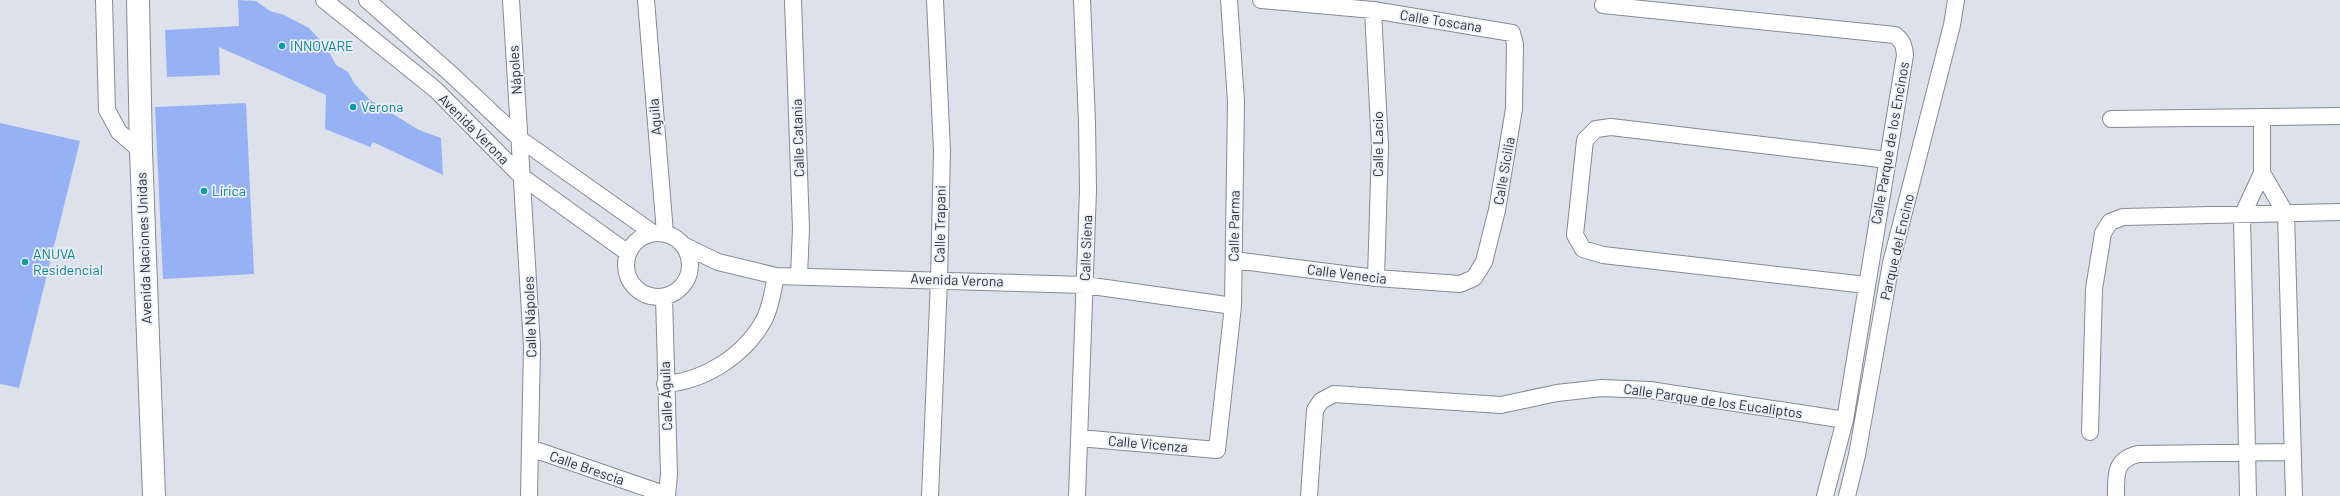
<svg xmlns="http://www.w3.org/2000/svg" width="2340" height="496" font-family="Barlow,sans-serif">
<rect width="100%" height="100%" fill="#dde1ec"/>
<path fill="#97b2f4" d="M238,0L256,1L270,11L284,15L309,28L327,48L336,65L348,72L354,83L370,100L419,130L441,138L443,175L373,142L370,147L325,129L326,95L219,47L220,75L167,77L165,30L239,26Z
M246,103L254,274L163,279L155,107Z
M0,123L80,141L19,388L0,384Z"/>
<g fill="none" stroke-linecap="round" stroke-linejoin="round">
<g stroke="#868a94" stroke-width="18">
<path id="street" d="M104,0L107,110L119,132L141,151
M324,0L436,90L521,176L628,253
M367,0L451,74L520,139L653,233
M511,0L532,346L529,496
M646,0L665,233
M793,0L801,229L799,276
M1603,5L1895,35C1903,41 1904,46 1905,55L1845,420L1825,496
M1373,10L1380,147L1376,278
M2111,119L2340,116
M2262,173L2286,214L2294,496
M626 265a32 32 0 1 1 64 0a32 32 0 1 1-64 0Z
M685,246L718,262L776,276L1085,285L1233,306
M1234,260L1376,278L1460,284L1474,278L1484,262L1497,210L1514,109L1515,44L1512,33L1373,10L1261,0
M1866,285L1603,255L1583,249L1575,235L1585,140L1596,129L1611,127L1888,160
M664,297L669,474L667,496
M665,384C705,381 745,355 764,320C771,307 773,290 776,276
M2090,432L2094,289L2103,233L2110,222L2123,217L2340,212
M1079,438L1217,450L1233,306L1236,101L1229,0
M530,448L667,495
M930,496L939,280L942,151L935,0
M1077,496L1088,190L1087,122L1082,0
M1309,496L1315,410L1321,401L1334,394L1501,405L1557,393L1602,388L1650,390L1845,420
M1847,496L1857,455L1891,263L1952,25L1956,0
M2116,496C2116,475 2114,460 2138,454L2293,452
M2248,496L2242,216L2262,173V117"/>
</g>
<g stroke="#868a94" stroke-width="24">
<path id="secondary" d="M138,0L141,151L154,496"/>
</g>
<use href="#street" stroke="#fff" stroke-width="16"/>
<use href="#secondary" stroke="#fff" stroke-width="22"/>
</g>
<g fill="#0f9aa8" stroke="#eaeff9" stroke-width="1.5">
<circle cx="282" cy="46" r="4"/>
<circle cx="353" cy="107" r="4"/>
<circle cx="204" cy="191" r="4"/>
<circle cx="25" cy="262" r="4"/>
</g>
<g text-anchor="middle" stroke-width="3.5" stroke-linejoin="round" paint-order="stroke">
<g font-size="14" fill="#313337" stroke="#eaeff9">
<text transform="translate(1441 21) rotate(9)" y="5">Calle Toscana</text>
<text transform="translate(515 70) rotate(-94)" y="5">Nápoles</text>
<text transform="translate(655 117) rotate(-95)" y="5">Aguila</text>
<text transform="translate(474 129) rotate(45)" y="5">Avenida Verona</text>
<text transform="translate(798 138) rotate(-92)" y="5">Calle Catania</text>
<text transform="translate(1890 143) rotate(-80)" y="5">Calle Parque de los Encinos</text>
<text transform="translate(1378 144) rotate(-90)" y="5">Calle Lacio</text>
<text transform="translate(1504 171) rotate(-80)" y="5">Calle Sicilia</text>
<text transform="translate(940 224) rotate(-89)" y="5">Calle Trapani</text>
<text transform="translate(1234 226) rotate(-89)" y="5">Calle Parma</text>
<text transform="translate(1897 247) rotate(-77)" y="5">Parque del Encino</text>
<text transform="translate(144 248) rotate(-92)" y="5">Avenida Naciones Unidas</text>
<text transform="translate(1086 248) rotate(-88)" y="5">Calle Siena</text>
<text transform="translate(1347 274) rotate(7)" y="5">Calle Venecia</text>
<text transform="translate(957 280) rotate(2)" y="5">Avenida Verona</text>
<text transform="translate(530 317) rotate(-92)" y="5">Calle Nápoles</text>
<text transform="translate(666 396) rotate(-92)" y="5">Calle Águila</text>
<text transform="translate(1713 401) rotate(8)" y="5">Calle Parque de los Eucaliptos</text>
<text transform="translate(1148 444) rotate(5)" y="5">Calle Vicenza</text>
<text transform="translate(587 468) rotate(19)" y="5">Calle Brescia</text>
</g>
<g font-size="14" fill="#0d838f" stroke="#eaeff9" text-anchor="start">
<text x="290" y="51">INNOVARE</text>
<text x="361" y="112">Verona</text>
<text x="212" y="196">Lírica</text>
<text x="33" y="259">ANUVA<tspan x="33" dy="16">Residencial</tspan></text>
</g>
</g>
</svg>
